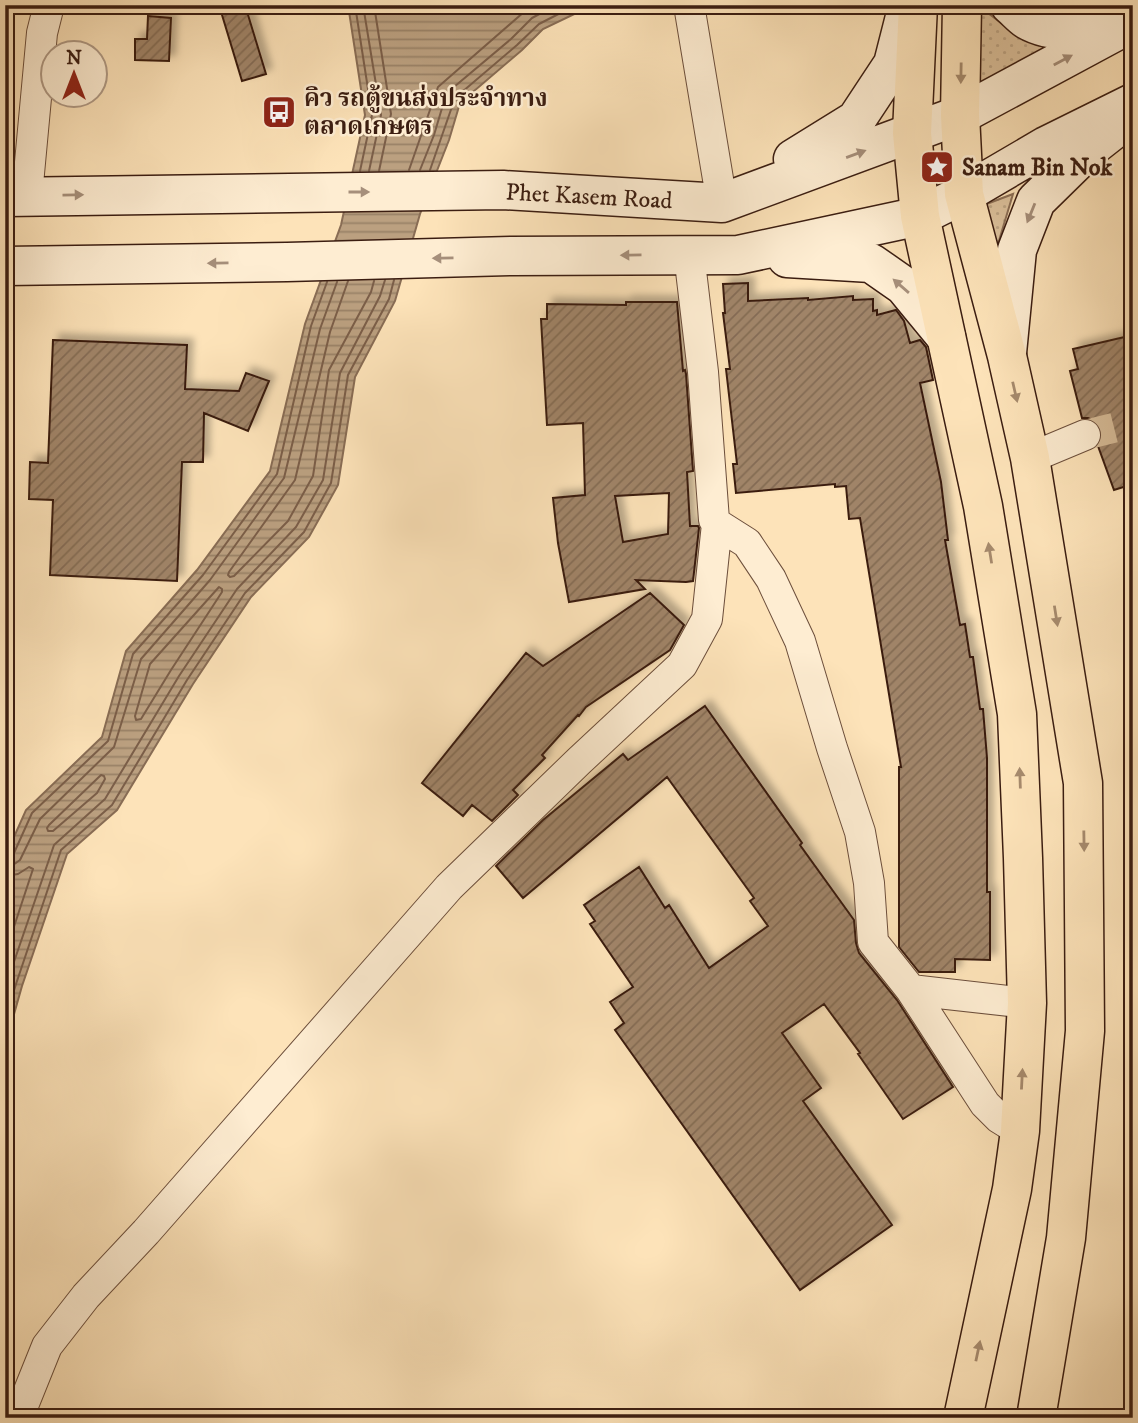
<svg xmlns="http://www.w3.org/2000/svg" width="1138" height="1423" font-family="'IM FELL DW Pica','Noto Serif Thai',serif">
<defs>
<pattern id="grass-dots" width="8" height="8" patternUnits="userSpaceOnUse" patternTransform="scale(1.75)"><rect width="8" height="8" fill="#dcc19c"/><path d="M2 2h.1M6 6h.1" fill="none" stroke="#bea585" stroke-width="1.8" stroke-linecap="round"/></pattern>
<pattern id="water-rules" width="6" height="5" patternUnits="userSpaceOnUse" patternTransform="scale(1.75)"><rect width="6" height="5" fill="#bba080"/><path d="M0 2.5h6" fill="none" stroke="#998267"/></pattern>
<pattern id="building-hatch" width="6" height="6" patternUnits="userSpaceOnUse" patternTransform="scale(1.75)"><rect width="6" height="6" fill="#a08468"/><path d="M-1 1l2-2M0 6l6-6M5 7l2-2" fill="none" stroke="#846b54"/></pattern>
<filter id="shadow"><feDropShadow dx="6" dy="-6" stdDeviation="3.5" flood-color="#0004"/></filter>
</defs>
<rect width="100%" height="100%" fill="#fde3b9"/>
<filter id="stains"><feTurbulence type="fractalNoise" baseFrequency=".00286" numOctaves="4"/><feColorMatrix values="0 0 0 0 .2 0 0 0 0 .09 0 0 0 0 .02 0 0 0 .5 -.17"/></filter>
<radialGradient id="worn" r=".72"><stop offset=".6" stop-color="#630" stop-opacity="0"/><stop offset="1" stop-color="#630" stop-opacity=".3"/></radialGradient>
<path fill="url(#grass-dots)" stroke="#8c6f56" stroke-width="2" d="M980,7L1005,26L1057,48L975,85Z
M1013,194L995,254L984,205Z"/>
<path fill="url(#water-rules)" stroke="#886c54" stroke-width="2" d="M348,5H593L543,29L522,50L460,103L449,140L420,214L395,301L355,377L338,485L309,537L251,597L193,684L117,810L67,854L22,986L5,1046V857L26,810L102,737L126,651L197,570L270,471L305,324L341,225L365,115Z"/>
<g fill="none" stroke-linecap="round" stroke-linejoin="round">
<path stroke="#7b5e48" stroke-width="2" d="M355,5L372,115L360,171
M363,5L381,115L369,171
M374,5L391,114L379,171
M409,170L438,87L532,5
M420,170L434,135L445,98L448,92L511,39L532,18L556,5
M430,170L455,98L517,45L539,24L576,5
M348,281L330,332L295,480L229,572L228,575L230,577L234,576L288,521L313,476L329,370L371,292L374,281
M219,587L222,589V592L171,670L141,719L136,720L135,716L150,664Z
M101,775L104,776L105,779L97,793L53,831H48L47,828L49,825Z
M5,857L11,856L14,853L32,813L108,741L133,654L203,575L277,474L311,326L327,282
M5,866L13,865L20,860L40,819L114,747L141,659L210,580L284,478L320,329L337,282
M5,876L18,874L29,867L33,869L5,954
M5,988L54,845L105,799L179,676L237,589L296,527L323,480L340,373L380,296L385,280
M5,1020L16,984L61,850L112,805L187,680L245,593L304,532L331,483L348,375L389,299L394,280"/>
</g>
<path fill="url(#building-hatch)" stroke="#3b1d11" stroke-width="2" fill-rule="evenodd" filter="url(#shadow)" d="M219,5H245L266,74L242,81Z
M148,16L171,18L169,61L135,60V39H147Z
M748,283V301L808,298V300L853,296V300L873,299V311L877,310V315L896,310L904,321L910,343L920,340L926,347L933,380L920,383L941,482L948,540H945L960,625L965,624L970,657H973L980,709H983L987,758V892H990V960L955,959V972H919L899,947V767H901L860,518L849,519L846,486L835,487V484L736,493L733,464H737L726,369H730L723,313H725L723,284Z
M626,302H677L683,371L685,370L686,374L693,471L687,472L690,526H698L699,528L693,581L686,582L636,580L645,589L569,602L558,543L553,498L585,495L583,423L547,425L541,319H547V304L626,305ZM669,493L668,534L623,542L615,496Z
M1133,335V484L1114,490L1098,446L1102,438L1101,428L1095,421L1088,418H1082L1070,371L1078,369L1073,349Z
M53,340L187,345L185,389L239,391L246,373L269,381L248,431L204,413L203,462H182L177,581L50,575L53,500L29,499L30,462L48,463Z
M650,593L684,625L670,650L586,707L579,716L578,715L542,755L545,758L513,790L518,795L492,821L472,805L463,816L422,783L526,653L543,666Z
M705,706L802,843L800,845L854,920L856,943L859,953L897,1000L953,1087L903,1119L858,1054L860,1053L824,1004L782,1033L821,1088L803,1101L892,1225L800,1290L615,1030L624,1023L610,1002L633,987L590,924L595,921L584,905L639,867L665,908L669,905L709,968L768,926L750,901L754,898L667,777L523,898L496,866L543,820L623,754L628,760Z"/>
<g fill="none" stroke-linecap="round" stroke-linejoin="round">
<path stroke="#d6bb97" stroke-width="30" stroke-dasharray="30 15" stroke-linecap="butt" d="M1085,435L1133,423"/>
<g stroke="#6c4e3b" stroke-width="32">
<path id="street" d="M689,5L722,203
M27,195L42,33L49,5
M1030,458L1085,435
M717,524L747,543L771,579L800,641L832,748L860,832L869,883L873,942L911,990L985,1104L999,1118L1020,1131
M911,990L1027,1003
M18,1418L47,1346L86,1296L146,1232L449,887L579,761L682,665L707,619L717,524L714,520L703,372L689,254"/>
</g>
<g stroke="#3b1d11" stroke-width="41">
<path id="secondary" d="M1010,5C1016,10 1021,16 1027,20C1053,35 1088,30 1116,25
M793,159L856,120L893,64L908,5
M5,197L503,190L722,203L960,115L1133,22
M787,258L871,263L904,286L946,337
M5,266L287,262L511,256L738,255L920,216L964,194L1046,146L1133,103
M1007,353L1017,250L1036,201L1089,149L1117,127"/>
</g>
<g stroke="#3b1d11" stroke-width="41">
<path id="primary" d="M918,5L912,133L920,216L983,506L1017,714L1023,858L1027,1003L1020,1131L1012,1189L963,1418
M962,5L960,115L964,194L1007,356L1030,458L1083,783L1085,1031L1066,1238L1036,1418"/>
</g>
<use href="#street" stroke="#feedd2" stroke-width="30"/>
<use href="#secondary" stroke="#feedd2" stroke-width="38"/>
<use href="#primary" stroke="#fde3b9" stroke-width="38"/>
</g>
<defs><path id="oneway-solid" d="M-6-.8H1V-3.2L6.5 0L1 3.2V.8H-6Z" transform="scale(1.75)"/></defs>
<g fill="#a68f7b">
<use href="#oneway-solid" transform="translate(1063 60) rotate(-28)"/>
<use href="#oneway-solid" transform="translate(856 154) rotate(-20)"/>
<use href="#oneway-solid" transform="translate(359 192)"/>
<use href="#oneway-solid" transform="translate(73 195) rotate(-1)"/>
<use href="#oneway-solid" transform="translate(1031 213) rotate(112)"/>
<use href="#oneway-solid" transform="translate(631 255) rotate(179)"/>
<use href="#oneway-solid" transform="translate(443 258) rotate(179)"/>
<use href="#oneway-solid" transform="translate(218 263) rotate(179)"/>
<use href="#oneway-solid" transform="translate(901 286) rotate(-139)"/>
</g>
<g fill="#a68a6d">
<use href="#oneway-solid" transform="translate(961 73) rotate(91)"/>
<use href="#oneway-solid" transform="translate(1015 392) rotate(77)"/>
<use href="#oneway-solid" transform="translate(990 553) rotate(-99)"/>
<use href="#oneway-solid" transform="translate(1056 616) rotate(81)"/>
<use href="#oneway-solid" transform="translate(1020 778) rotate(-92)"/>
<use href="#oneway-solid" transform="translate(1084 841) rotate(89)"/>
<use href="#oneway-solid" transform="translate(1022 1079) rotate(-87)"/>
<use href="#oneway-solid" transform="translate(978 1351) rotate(-78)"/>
</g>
<defs>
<g id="bus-square" transform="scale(1.75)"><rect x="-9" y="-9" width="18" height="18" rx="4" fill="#8f2418" stroke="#feedd2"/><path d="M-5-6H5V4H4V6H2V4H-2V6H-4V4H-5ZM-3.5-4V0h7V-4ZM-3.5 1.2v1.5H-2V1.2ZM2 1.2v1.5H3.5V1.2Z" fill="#fff"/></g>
<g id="sight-square" transform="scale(1.75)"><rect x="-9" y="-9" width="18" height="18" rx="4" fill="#8f2418" stroke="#feedd2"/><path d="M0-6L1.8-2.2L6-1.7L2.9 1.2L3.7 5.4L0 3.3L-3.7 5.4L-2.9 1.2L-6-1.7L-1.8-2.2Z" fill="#fff"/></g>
</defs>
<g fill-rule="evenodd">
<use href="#bus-square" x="279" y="112"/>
<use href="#sight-square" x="937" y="167"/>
</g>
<g text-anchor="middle" stroke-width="5" stroke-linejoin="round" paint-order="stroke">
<g font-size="24" font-weight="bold" fill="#3b1d11" stroke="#feedd2" text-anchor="start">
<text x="304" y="106">คิว รถตู้ขนส่งประจำทาง<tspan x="304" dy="28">ตลาดเกษตร</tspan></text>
<text x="962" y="175">Sanam Bin Nok</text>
</g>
<g font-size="24" fill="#3b1d11" stroke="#feedd2">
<text transform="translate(589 196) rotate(3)" y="8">Phet Kasem Road</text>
</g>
</g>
<rect width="1138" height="1423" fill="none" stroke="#fde3b9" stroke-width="28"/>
<rect x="7" y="7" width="1124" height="1409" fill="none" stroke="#3b1d11" stroke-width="3.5"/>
<rect x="14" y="14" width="1110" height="1395" fill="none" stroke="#3b1d11" stroke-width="2"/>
<g transform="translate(74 74)"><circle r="33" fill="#feedd2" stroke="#b09a85" stroke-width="2"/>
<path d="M0-5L12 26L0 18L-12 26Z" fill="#8f2418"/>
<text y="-10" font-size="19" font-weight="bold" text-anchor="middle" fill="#3b1d11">N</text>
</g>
<rect width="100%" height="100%" filter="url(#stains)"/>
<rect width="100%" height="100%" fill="url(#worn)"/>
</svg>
